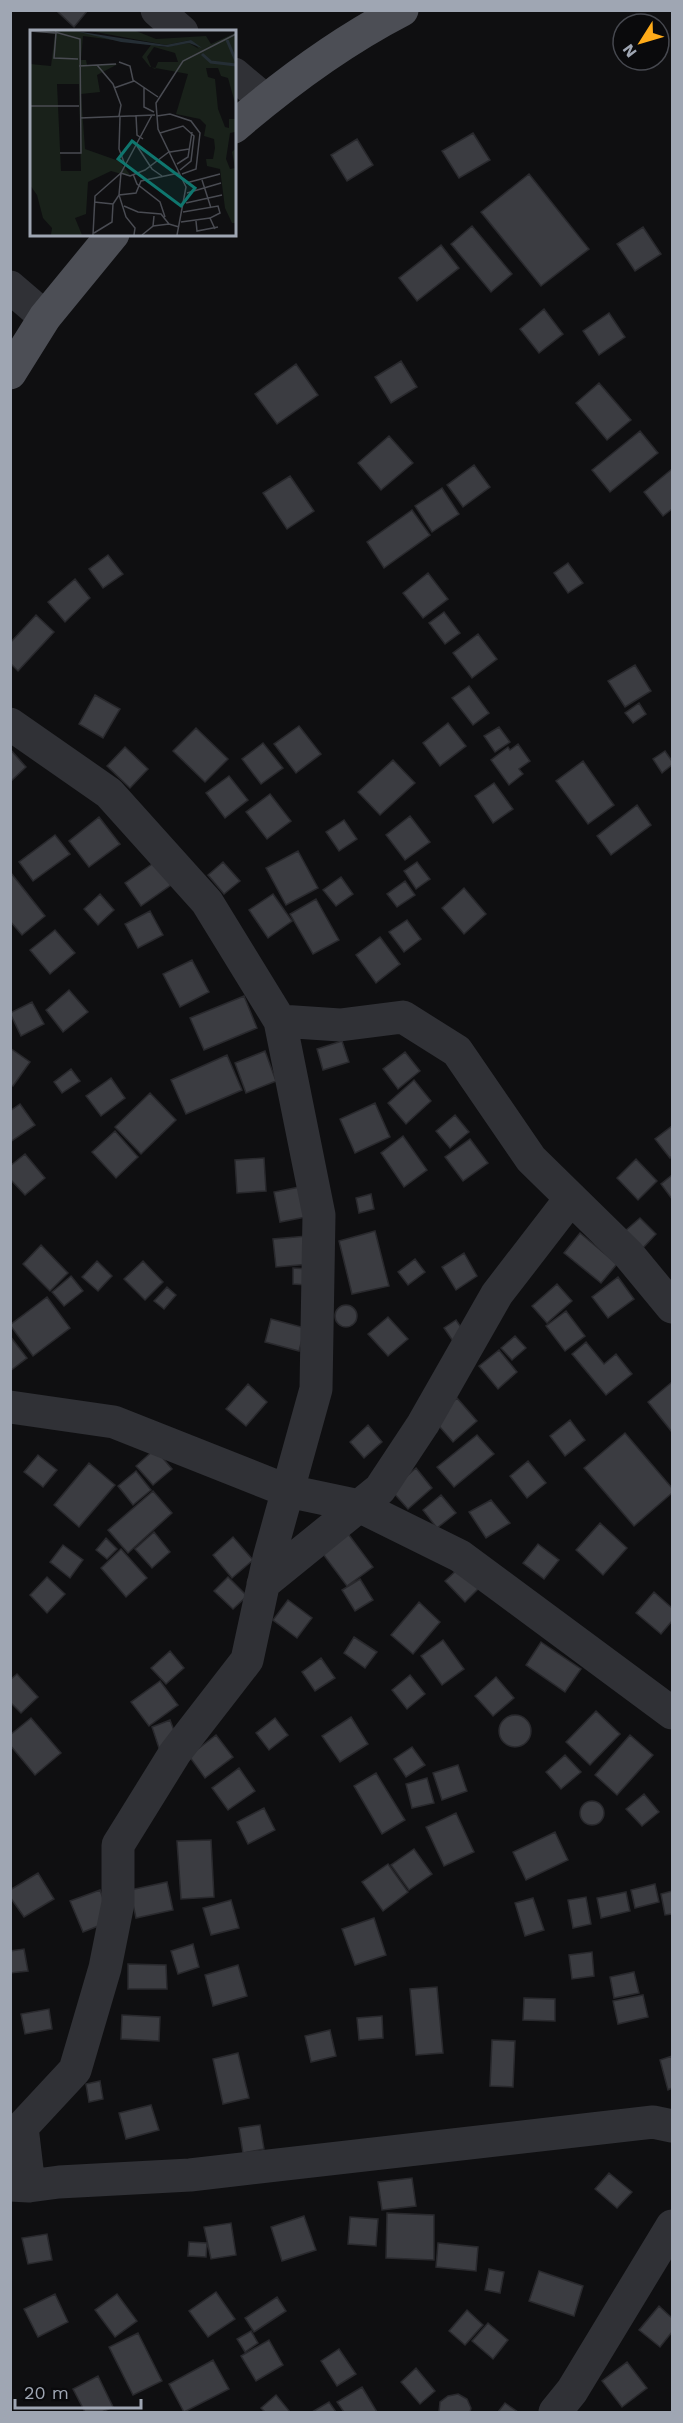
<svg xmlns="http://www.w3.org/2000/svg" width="683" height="2423" font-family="'Work Sans',sans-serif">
<rect width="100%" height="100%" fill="#0f0f11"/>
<path fill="#3b3c41" stroke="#29292d" stroke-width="1.5" d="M59,10H88L74,27L58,12Z
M473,133L490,160L459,178L442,151Z
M357,139L373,165L347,181L331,155Z
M529,174L589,249L541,286L481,212Z
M472,226L512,274L491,292L451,244Z
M643,227L661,254L635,271L617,244Z
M441,245L459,268L417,301L399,278Z
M544,309L563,334L539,353L520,329Z
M609,313L625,337L599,355L583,331Z
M401,361L417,387L391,403L375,377Z
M296,364L318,395L277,424L255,394Z
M599,383L631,420L607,440L576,403Z
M640,431L658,453L610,492L592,470Z
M389,436L413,463L381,490L358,463Z
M474,465L490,487L463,507L447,485Z
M672,469V509L663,516L644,492Z
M290,476L314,511L287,529L263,493Z
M442,488L459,514L432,532L415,506Z
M412,510L430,535L384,568L367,542Z
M108,555L123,574L103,588L89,569Z
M568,563L583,583L568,593L554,573Z
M428,573L448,599L423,618L403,593Z
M75,579L90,598L65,622L48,602Z
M444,612L460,633L445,644L429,623Z
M36,615L54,632L18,671L10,663V643Z
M478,634L497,659L472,678L453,653Z
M635,665L651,691L625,707L608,681Z
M469,686L489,713L473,725L452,698Z
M95,695L120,709L103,738L79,724Z
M639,703L646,714L633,723L625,713Z
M448,723L466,746L440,766L423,743Z
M299,726L321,754L296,773L274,744Z
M499,727L510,742L495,752L484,736Z
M196,728L228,759L205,782L173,751Z
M263,743L283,768L261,784L242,759Z
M518,744L530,761L519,769L523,774L509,785L491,760L508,747L510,750Z
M125,747L148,769L130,788L107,766Z
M10,749L26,767L10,782Z
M665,751L672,761V765L662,773L653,759Z
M393,760L415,783L380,815L358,792Z
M583,761L614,805L588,824L556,781Z
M229,776L248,800L225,818L206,793Z
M494,783L513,809L493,823L475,796Z
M270,794L291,821L267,839L246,812Z
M637,805L651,825L611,855L597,836Z
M410,816L430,842L405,860L386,835Z
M99,817L120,844L89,867L69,841Z
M344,820L357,839L339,851L326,832Z
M55,835L70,854L33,881L19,862Z
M298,851L318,888L286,905L266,868Z
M155,862L171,885L141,906L125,883Z
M223,862L240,881L224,894L208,875Z
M417,862L430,879L416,889L404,871Z
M11,873L45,916L22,935L10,921Z
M341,877L353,894L336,906L323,890Z
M405,881L415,895L397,907L387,894Z
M464,888L486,914L464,934L442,908Z
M100,894L114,910L98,925L84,909Z
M273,894L292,921L268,938L249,910Z
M316,899L339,940L313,954L290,914Z
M150,911L163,935L138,948L125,924Z
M407,920L421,939L404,952L389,932Z
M55,930L75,953L50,974L30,950Z
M380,937L400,964L376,983L356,955Z
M192,960L209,992L180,1007L163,974Z
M69,990L88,1012L63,1032L46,1010Z
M244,996L257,1028L204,1050L190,1018Z
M32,1002L44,1024L21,1036L10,1013Z
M342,1041L349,1062L323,1070L317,1049Z
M10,1048L30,1062L13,1086L10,1084Z
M265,1051L276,1081L246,1093L235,1063Z
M405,1052L420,1071L398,1089L383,1069Z
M227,1055L242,1090L186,1114L171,1080Z
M71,1069L80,1081L62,1093L54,1082Z
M111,1078L125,1098L101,1116L86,1096Z
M414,1080L431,1101L406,1124L388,1103Z
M150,1093L176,1120L141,1154L115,1127Z
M375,1103L390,1137L355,1153L340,1119Z
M20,1104L35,1125L10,1142V1111Z
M455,1115L469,1132L450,1148L436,1131Z
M672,1126V1156L670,1158L655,1139Z
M115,1131L138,1157L116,1178L92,1152Z
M403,1136L427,1170L404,1187L381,1153Z
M470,1139L488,1163L463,1181L445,1157Z
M25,1154L45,1178L25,1195L10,1179V1166Z
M264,1158L266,1191L237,1193L235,1160Z
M636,1159L657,1181L638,1200L617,1178Z
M672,1175V1199L661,1184Z
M305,1186L311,1216L280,1222L274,1192Z
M371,1194L374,1209L359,1213L356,1198Z
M640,1218L656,1234L642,1249L625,1231Z
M375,1231L389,1286L352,1294L339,1241Z
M580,1233L617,1264L601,1283L564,1253Z
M307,1236L310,1264L276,1267L273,1239Z
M41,1245L68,1273L50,1291L23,1264Z
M464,1253L477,1276L456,1290L442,1267Z
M415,1259L425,1272L408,1285L398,1272Z
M97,1261L112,1276L98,1291L82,1277Z
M143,1261L163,1282L145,1300L124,1279Z
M293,1268L309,1269L307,1285L293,1284Z
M71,1276L83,1291L64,1306L52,1292Z
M618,1277L634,1299L608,1318L592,1297Z
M557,1284L572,1301L547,1323L532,1306Z
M167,1287L176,1295L164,1309L154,1301Z
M47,1297L70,1328L33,1356L10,1325Z
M335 1316a11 11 0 1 1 22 0a11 11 0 1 1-22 0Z
M566,1311L585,1336L565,1351L546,1326Z
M388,1317L408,1339L388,1356L368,1334Z
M271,1319L305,1328L299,1351L265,1342Z
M456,1320L467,1336L455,1344L444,1328Z
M10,1336L27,1358L10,1371Z
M515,1336L526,1348L512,1360L501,1348Z
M586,1342L604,1364L616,1354L632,1374L606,1395L572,1354Z
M499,1350L517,1372L498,1389L479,1366Z
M672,1382V1432L648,1402Z
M248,1384L267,1402L246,1426L226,1409Z
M457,1398L477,1421L453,1442L433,1419Z
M570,1420L585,1440L565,1456L550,1436Z
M368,1425L382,1442L364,1458L350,1442Z
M625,1433L672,1488V1493L634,1526L584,1468Z
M477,1435L494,1454L454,1487L437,1467Z
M155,1449L172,1469L153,1485L136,1466Z
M38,1455L57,1470L43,1487L24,1472Z
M528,1461L546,1483L527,1498L510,1476Z
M89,1463L115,1485L79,1527L54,1505Z
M416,1468L432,1488L408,1509L391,1490Z
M136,1471L151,1490L133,1505L118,1486Z
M153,1491L172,1513L128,1553L108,1530Z
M441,1495L456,1513L437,1528L423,1510Z
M491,1500L510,1523L486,1538L469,1512Z
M600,1523L627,1548L603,1575L576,1550Z
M343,1527L373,1567L347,1586L317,1546Z
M154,1532L170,1552L152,1568L135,1549Z
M233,1537L253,1560L232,1578L213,1555Z
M106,1538L117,1549L107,1559L96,1550Z
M538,1544L559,1560L544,1579L523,1563Z
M63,1545L83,1560L70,1578L50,1562Z
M121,1549L147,1578L126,1597L101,1568Z
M460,1567L480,1587L465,1602L445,1581Z
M47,1577L65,1594L47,1613L30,1595Z
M228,1577L247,1596L233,1609L214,1591Z
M360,1579L373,1600L355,1611L342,1590Z
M654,1592L672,1608V1621L661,1634L636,1613Z
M288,1600L312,1618L297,1638L273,1620Z
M419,1602L440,1622L413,1654L391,1635Z
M354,1637L377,1652L365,1668L344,1653Z
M443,1640L464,1669L442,1685L421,1656Z
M541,1642L581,1669L565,1692L526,1665Z
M170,1651L184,1668L166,1684L151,1668Z
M321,1658L335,1678L315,1691L302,1672Z
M17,1674L38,1697L21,1713L10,1702V1680Z
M410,1675L425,1694L407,1709L392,1690Z
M496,1677L514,1698L493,1716L475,1696Z
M160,1681L178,1705L149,1726L131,1702Z
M596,1711L620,1734L590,1765L566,1742Z
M499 1731a16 16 0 1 1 32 0a16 16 0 1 1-32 0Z
M351,1717L368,1744L340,1762L322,1736Z
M31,1718L61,1753L35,1775L10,1745V1735Z
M275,1718L288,1735L269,1750L256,1733Z
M170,1720L178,1741L159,1748L152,1727Z
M216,1735L233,1757L205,1778L189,1756Z
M630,1735L653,1755L617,1795L595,1775Z
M412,1747L425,1765L406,1777L394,1759Z
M565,1755L581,1772L561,1789L546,1772Z
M458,1765L467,1791L442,1800L433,1773Z
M239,1768L255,1791L228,1810L212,1788Z
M376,1773L405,1820L382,1834L354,1786Z
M427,1778L434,1803L412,1808L406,1784Z
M644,1794L659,1812L642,1826L626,1809Z
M580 1813a12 12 0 1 1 24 0a12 12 0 1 1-24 0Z
M264,1808L275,1830L248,1844L237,1822Z
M456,1813L474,1852L444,1866L426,1827Z
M555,1832L568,1860L526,1880L513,1852Z
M211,1840L214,1897L181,1899L177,1841Z
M414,1849L432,1874L409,1890L391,1865Z
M388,1864L408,1892L383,1911L362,1882Z
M38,1873L54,1899L24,1917L10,1897V1890Z
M167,1882L173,1910L136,1918L130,1890Z
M655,1884L659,1902L635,1908L631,1890Z
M100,1890L111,1921L83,1932L70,1901Z
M672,1891V1914L665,1915L661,1894Z
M626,1892L630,1911L601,1918L597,1898Z
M586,1897L591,1924L573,1928L568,1900Z
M533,1898L544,1930L525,1936L515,1903Z
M231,1900L239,1928L211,1935L203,1908Z
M374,1918L386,1955L355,1965L342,1929Z
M193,1944L199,1967L178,1974L171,1951Z
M24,1949L28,1971L10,1973V1951Z
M592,1952L594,1976L572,1979L569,1955Z
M128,1964L166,1965L167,1989H128Z
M238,1965L247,1996L213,2006L205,1975Z
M634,1972L639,1993L614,1998L610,1977Z
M437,1987L443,2053L416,2055L410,1989Z
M643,1995L648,2017L618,2024L613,2001Z
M524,1998L555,1999V2021L523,2020Z
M49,2009L52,2029L25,2034L21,2014Z
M122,2015L160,2017L159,2041L121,2039Z
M382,2016L383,2038L359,2040L357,2018Z
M330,2030L336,2056L311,2062L305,2036Z
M492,2040L515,2041L513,2087L490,2086Z
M238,2053L249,2098L223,2104L213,2059Z
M672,2056V2088L668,2090L660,2060Z
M100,2081L103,2099L89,2102L86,2084Z
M151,2105L159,2130L126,2139L119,2113Z
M260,2125L264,2149L243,2153L239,2128Z
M609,2173L632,2192L617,2208L595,2189Z
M412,2178L416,2206L382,2210L378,2182Z
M387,2213L434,2215V2260L386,2258Z
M304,2216L316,2250L282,2261L271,2227Z
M350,2217L378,2219L376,2246L348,2244Z
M231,2223L236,2255L211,2259L204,2227Z
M47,2234L52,2260L28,2264L22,2238Z
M189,2242L207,2243L206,2257L188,2256Z
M438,2243L478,2247L476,2271L436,2267Z
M489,2269L504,2272L500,2293L485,2290Z
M539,2271L583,2286L574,2316L529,2301Z
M216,2292L235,2319L208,2337L189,2311Z
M55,2294L68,2322L38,2337L24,2309Z
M117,2294L137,2321L115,2337L95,2310Z
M277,2297L286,2311L254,2332L245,2318Z
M659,2306L672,2318V2332L660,2347L639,2330Z
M467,2310L483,2325L465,2345L449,2331Z
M488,2323L508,2340L493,2359L472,2341Z
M251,2331L258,2343L245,2352L237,2339Z
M138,2333L162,2381L133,2395L109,2347Z
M269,2340L283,2365L256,2381L241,2356Z
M339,2349L356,2374L337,2386L321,2361Z
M213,2360L229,2389L184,2412L169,2384Z
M627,2362L647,2388L622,2407L602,2381Z
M416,2368L435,2391L420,2404L401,2382Z
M98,2376L113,2407L102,2412H85L73,2389Z
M362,2387L377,2412H344L337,2402Z
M458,2394L467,2399L471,2408L470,2412H439L440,2402L448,2396Z
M276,2395L290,2412H265L261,2408Z
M329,2402L336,2412H312Z
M505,2403L518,2412H498Z"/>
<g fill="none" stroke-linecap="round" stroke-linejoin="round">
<path stroke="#303136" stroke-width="33" d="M157,10L182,32
M234,74L265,100
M10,287L45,317
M10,724L109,793L207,902L280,1021L340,1025L403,1017L457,1051L531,1159L629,1255L672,1307
M10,1407L114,1422L288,1491L359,1506L460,1556L672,1713
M263,1584L380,1489L423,1424L497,1294L571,1198
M10,2185L29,2186L59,2182L190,2175L653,2122L672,2126
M29,2186L22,2127L75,2070L105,1968L118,1903V1845L175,1753L247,1660L269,1558L316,1389L319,1215L280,1021
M555,2412L572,2391L672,2226"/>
<path stroke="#4c4e55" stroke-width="33" d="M234,127C285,83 342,41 402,10
M10,373L45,317L113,234"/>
</g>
<g transform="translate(30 30)">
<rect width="206" height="206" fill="#0f0f11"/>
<path d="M0,1H45L134,17L159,13L169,19L161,10L136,15L60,1H106L126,9L176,6L181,14L205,3V73L198,48L191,46L188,38H176L178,47L185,49L188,79L195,97L199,98V89H205V102L200,103L196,129L200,139L205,138L202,122L205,119V193H202L195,178L190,139L177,136L176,129H183L185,118L184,109L174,106L176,95L170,89L146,84L158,44L120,37L112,27L121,15L53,6L51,30H56L57,35L88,34L67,45L70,62L51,64L55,119L89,131L102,147L81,141L58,152L56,184L45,188L52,205H21L22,198L13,188L7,165L0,155V34L21,36L25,4ZM124,17L145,23L148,32H128L125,39L121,37L117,27ZM27,54H49L51,141H31Z" fill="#19211a" fill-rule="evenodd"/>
<path d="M45,1L136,15L161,10L172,18L159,13L138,17L91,12Z" fill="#252e35"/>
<path fill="none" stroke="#252e35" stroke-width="3" d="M197,10L206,31M172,24L181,32L206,35"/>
<path fill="none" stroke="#494b52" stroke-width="1.5" d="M0,1L26,3L24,28L48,29M25,2L50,9L51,123H30M89,32L100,36L103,50L128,67M67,35L83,54L91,75L89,86M49,36L86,34M114,57V77L124,82M84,58L104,51M0,76H49M106,85L107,105L113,109M127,86L140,84L161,91L170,103L166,139L152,144M90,87L89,119L95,135M50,88L125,85M130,103L153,96L164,106L161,131L150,140M107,116L122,139L132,146M140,122L159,119M147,134L158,127L162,102M103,144L107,154L130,172L135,187M172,150L181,178M156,153L190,144M157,163L191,153M64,172L83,174M156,173L192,165M94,176L108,182L131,184L139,194M153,182L188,176L190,183L180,188L185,199M166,191L167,201L188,197M151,192L180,188M123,196L139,194L149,197M64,203L82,192L83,174L89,165L106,163L111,151L149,143M63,205L65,166L91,143L122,85M104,205L105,198L96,187L89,165L91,143L100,146L115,140L140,121M112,205L123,196L124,186M147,205L156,157L128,99L126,73L153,31L206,4"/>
<path fill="#0f766e" fill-opacity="0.15" stroke="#0f766e" stroke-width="3" d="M102,111L165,158L151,176L88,129Z"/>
<rect width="206" height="206" fill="none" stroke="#9fa6b3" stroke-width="3"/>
</g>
<rect width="683" height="2423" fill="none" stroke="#9fa6b3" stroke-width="24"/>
<g transform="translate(641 42) rotate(233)"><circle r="28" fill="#0a0a0c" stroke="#46484f" stroke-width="1.5"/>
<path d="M0-4.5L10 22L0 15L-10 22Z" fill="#ffab19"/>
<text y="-9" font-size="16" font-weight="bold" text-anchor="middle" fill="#9fa6b3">N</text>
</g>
<path d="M15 2399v9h126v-9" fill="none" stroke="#9fa6b3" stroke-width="3"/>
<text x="24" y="2399" font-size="18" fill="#9fa6b3" stroke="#0a0a0c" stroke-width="4.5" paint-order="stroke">20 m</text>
</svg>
